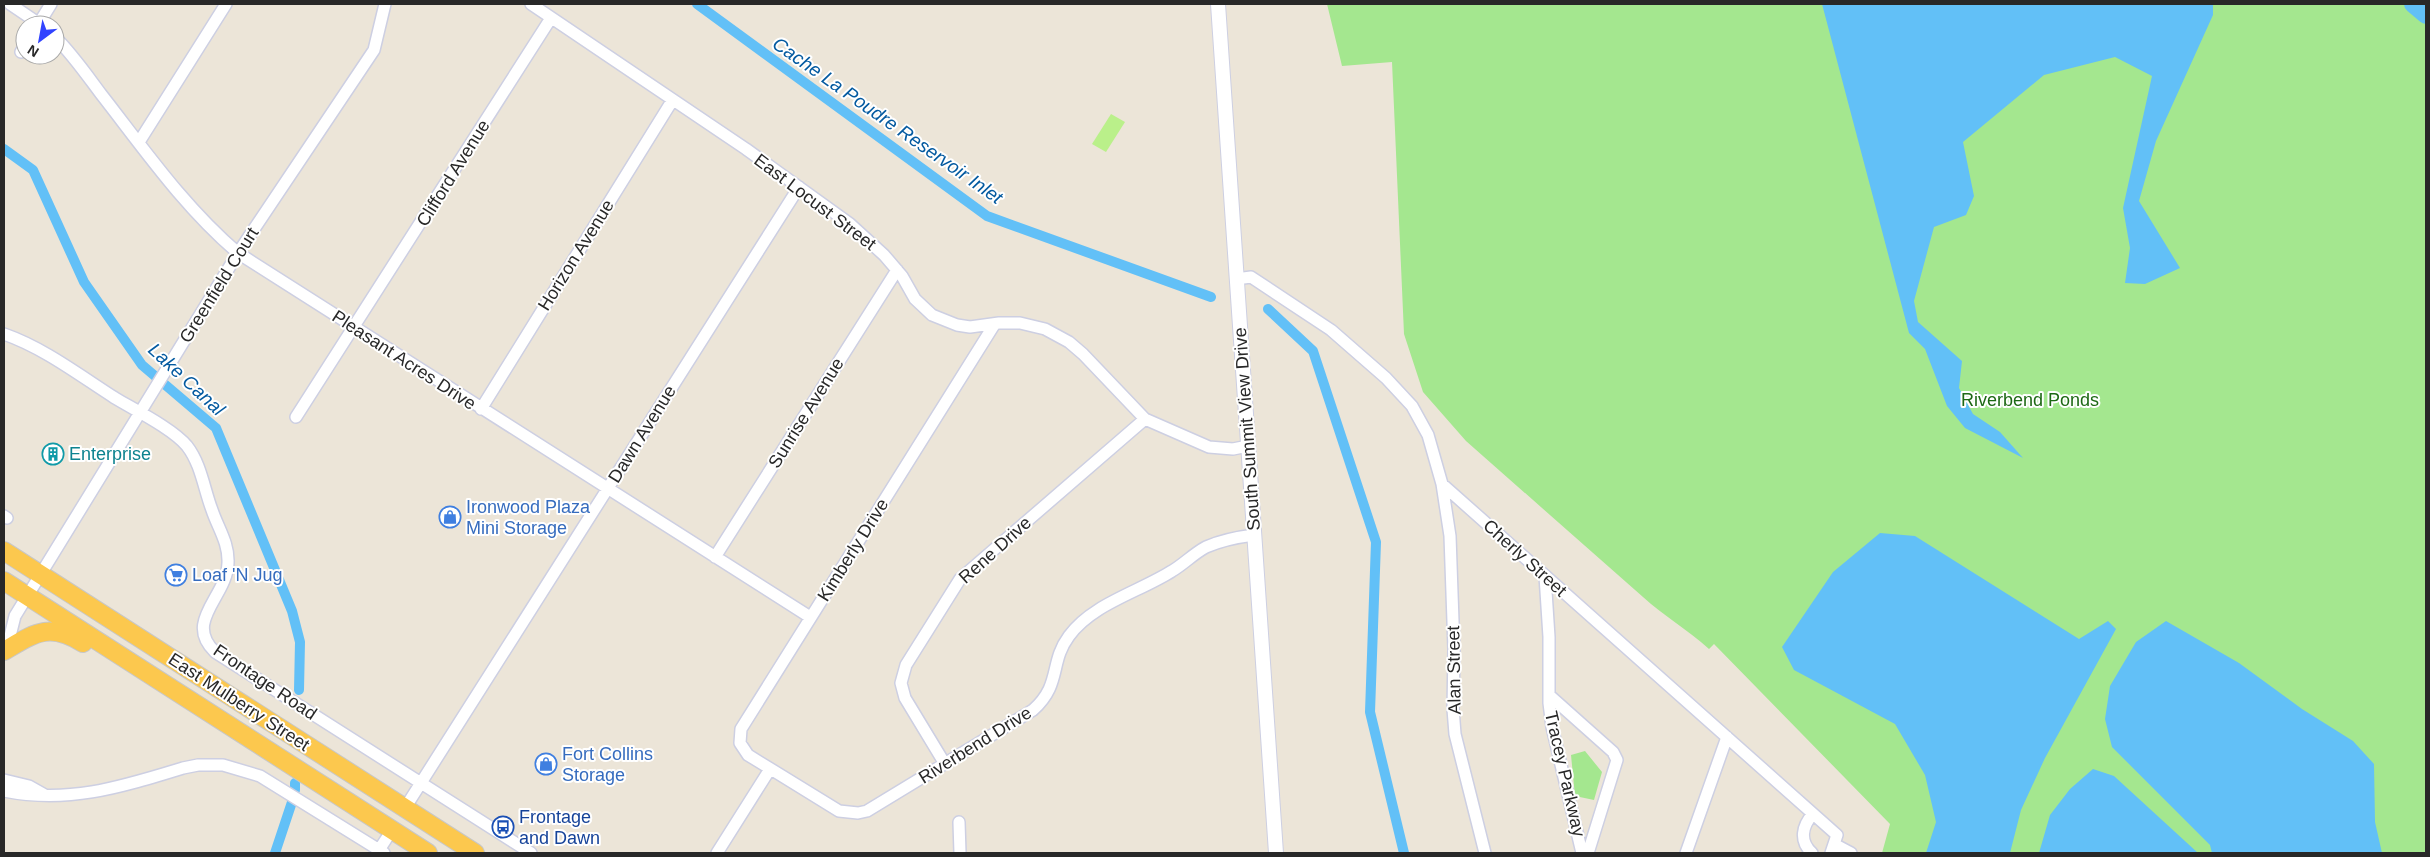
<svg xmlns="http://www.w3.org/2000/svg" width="2430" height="857" font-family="Arial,sans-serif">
<rect width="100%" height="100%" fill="#ece5d8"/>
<path fill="#a4e78f" d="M1327,4H2426V853H1882L1890,824L1714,644L1709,649C1688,630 1664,616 1643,597L1466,441L1423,392L1404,334L1392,62L1342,66Z
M1585,751L1602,772L1594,800L1575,796L1571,755Z"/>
<path fill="#baf08a" d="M1111,114L1125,122L1106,152L1092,144Z"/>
<path fill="#62c0f7" d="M1822,4H2213V15L2156,141L2139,201L2180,268L2145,284L2125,283L2130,248L2123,208L2152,76L2115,57L2044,75L1963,142L1974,196L1966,215L1934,227L1914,301L1918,322L1962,361L1959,388L1973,414L2000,432L2023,458L1965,428L1947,406L1925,349L1909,333Z
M1880,533L1915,536L2079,639L2108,621L2116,629L2045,758L2021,810L2010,853H1926L1936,822L1925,775L1895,724L1794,670L1782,647L1833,572Z
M2166,621L2239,663L2302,709L2353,741L2374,764L2375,822L2382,853H2212L2210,845L2112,747L2105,719L2110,686L2136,642Z
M2093,769L2114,776L2198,853H2039L2050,815L2070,789Z"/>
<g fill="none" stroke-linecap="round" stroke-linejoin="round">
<path stroke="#62c0f7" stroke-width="10" d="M697,4L987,216L1211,297
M4,149L33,170L84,282L142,365L216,428L292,611L300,642L299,690
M1268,309L1313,351L1376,542L1370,712L1404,853
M295,790V783
M275,853L292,802"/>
<path stroke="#62c0f7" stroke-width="18" d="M2413,4L2426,15"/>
<g stroke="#cdcfe2" stroke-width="14">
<path id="minor" d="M10,4L41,25
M531,4L746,149L850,224L884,255L902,276L915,299L932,315L957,325L970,327L999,323H1020L1045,329L1069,342L1083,354L1145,419L1209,447L1233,449L1248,446
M38,25L51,4
M55,37C73,55 86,74 101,94C144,149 184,207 238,253L810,617
M21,52L25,45
M139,142L226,4
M1236,279L1251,277L1331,330L1386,378L1412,406L1428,435L1442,484L1450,536L1454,650L1453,709L1455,734L1485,853
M994,325L741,729L740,743L748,755L839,811L858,813L867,811L1033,710C1062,684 1049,663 1069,636C1092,604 1139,592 1172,571C1184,564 1193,554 1206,547C1222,540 1238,537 1254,535
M4,334C44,348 79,375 115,398C135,410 173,429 187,446C201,464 204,489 212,510C218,528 229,543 228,563C227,597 183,621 215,652L531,853
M481,409L672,101
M296,417L551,18
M1442,484L1837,835L1831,853
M4,516L7,518
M715,557L897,270
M1545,576L1549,637V703L1552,727L1582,853
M4,646L10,636L15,616L238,253L374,50L385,4
M1549,695L1613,752L1617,760L1588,853
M945,764L905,698L901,683L906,665L960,579L1145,419
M4,780L29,786L45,795
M4,791C69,804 121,787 183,768L198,765H223L260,776L384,853
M405,808L799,187
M959,822L960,853
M1834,844L1851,853
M379,850L392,830
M717,853L770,769
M1686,853L1727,737
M1812,853C1799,841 1802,826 1813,814"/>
</g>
<g stroke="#cdcfe2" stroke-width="16">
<path id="tertiary" d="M1218,4L1276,853"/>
</g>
<g stroke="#c7c7c7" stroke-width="20">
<path id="trunk" d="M4,551L475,853
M4,581L428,853
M4,651C35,633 49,622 83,643"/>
</g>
<use href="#minor" stroke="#fff" stroke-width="11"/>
<use href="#tertiary" stroke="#fff" stroke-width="14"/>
<use href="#trunk" stroke="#fcc84e" stroke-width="18"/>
</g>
<defs>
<g id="building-ring" transform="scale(1.125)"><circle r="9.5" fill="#fff" stroke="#0f9aa8" stroke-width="1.5"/><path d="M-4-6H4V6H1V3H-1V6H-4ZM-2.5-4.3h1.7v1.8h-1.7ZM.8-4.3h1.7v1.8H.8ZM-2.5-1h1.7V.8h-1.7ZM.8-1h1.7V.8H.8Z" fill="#0f9aa8"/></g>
<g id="shop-ring" transform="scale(1.125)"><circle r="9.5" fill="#fff" stroke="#3f7fe0" stroke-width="1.5"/><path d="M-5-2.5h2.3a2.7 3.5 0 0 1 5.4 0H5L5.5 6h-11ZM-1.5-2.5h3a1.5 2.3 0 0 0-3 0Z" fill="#3f7fe0"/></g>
<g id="supermarket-ring" transform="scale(1.125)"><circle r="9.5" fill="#fff" stroke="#3f7fe0" stroke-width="1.5"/><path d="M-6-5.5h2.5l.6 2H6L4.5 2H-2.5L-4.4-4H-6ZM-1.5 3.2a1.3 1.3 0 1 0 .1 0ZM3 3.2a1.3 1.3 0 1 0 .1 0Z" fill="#3f7fe0"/></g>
<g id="bus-ring" transform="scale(1.125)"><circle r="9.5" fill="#fff" stroke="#1a4fb4" stroke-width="1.5"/><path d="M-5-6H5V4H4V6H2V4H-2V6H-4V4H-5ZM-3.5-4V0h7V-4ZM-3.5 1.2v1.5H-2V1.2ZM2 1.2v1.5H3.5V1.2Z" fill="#1a4fb4"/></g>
</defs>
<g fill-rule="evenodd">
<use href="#building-ring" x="53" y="454"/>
<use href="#shop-ring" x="450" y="517"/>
<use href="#supermarket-ring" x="176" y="575"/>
<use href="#shop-ring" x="546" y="764"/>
<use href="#bus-ring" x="503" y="827"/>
</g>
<g text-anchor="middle" stroke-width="4" stroke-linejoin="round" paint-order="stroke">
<g font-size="18" fill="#282828" stroke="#fff">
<text transform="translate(453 173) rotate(-58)" y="6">Clifford Avenue</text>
<text transform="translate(815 202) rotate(37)" y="6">East Locust Street</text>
<text transform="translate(576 255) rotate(-58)" y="6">Horizon Avenue</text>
<text transform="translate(219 285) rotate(-58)" y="6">Greenfield Court</text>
<text transform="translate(404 360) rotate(33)" y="6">Pleasant Acres Drive</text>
<text transform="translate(806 413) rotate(-58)" y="6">Sunrise Avenue</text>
<text transform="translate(1247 429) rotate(-94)" y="6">South Summit View Drive</text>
<text transform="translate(642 434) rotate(-58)" y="6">Dawn Avenue</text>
<text transform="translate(853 550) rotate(-58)" y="6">Kimberly Drive</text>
<text transform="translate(995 550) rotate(-42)" y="6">Rene Drive</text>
<text transform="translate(1525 558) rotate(42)" y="6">Cherly Street</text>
<text transform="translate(1454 670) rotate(-91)" y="6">Alan Street</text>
<text transform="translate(265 682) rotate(34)" y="6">Frontage Road</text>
<text transform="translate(239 702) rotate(33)" y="6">East Mulberry Street</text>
<text transform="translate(975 745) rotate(-32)" y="6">Riverbend Drive</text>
<text transform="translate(1565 774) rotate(77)" y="6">Tracey Parkway</text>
</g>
<g font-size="18" fill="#1d6914" stroke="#fff">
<text x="2030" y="406">Riverbend Ponds</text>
</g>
<g font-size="18" fill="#0d838f" stroke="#fff" text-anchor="start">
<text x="69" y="460">Enterprise</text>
</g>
<g font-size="18" fill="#366cbe" stroke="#fff" text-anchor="start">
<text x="466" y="513">Ironwood Plaza<tspan x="466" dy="21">Mini Storage</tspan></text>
<text x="192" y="581">Loaf 'N Jug</text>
<text x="562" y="760">Fort Collins<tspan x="562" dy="21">Storage</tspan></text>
</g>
<g font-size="18" fill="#164399" stroke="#fff" text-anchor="start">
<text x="519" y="823">Frontage<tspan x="519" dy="21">and Dawn</tspan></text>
</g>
<g font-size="19" font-style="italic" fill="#045aa0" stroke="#fff">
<text transform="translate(888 120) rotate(35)" y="7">Cache La Poudre Reservoir Inlet</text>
<text transform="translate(187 379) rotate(43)" y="7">Lake Canal</text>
</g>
</g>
<rect width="2430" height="857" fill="none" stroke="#282828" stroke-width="10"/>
<g transform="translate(40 40) rotate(212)"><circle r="24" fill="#ffffff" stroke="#a9a9a9"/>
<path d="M0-4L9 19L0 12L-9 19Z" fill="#3143ff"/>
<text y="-8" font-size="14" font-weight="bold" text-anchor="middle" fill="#282828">N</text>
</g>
</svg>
